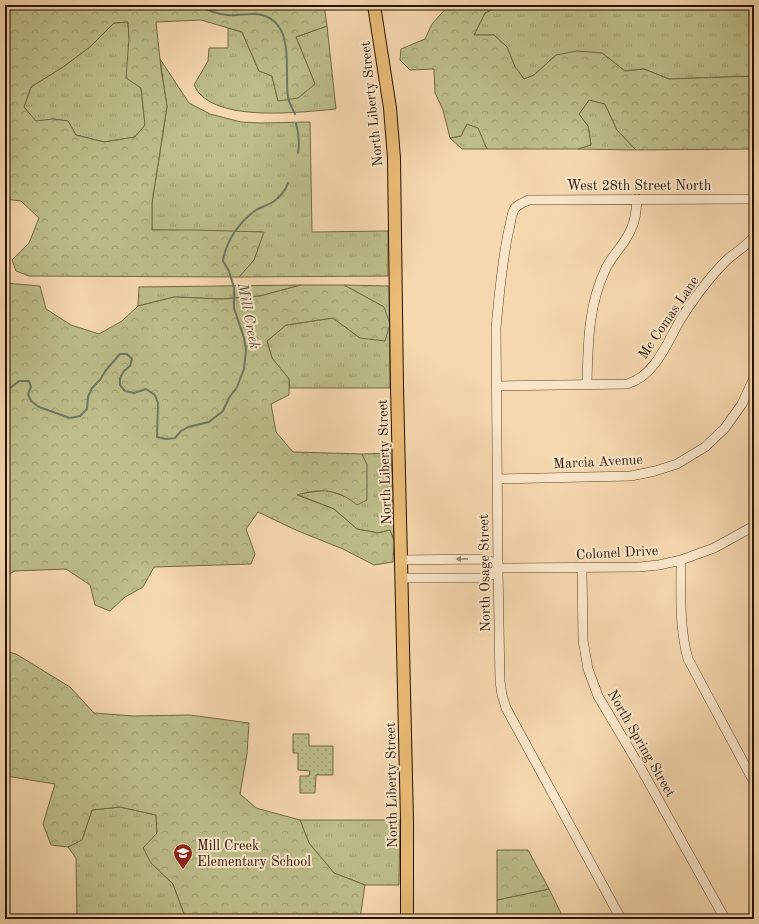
<svg xmlns="http://www.w3.org/2000/svg" width="759" height="924" font-family="'Old Standard TT',serif">
<defs>
<pattern id="grass-tufts" width="24" height="20" patternUnits="userSpaceOnUse"><rect width="24" height="20" fill="#bdbe8a"/><path d="M3 7l-1-3M5 7V3M7 7l1-3M15 17l-1-3M17 17v-4M19 17l1-3" fill="none" stroke="#a2a275"/></pattern>
<pattern id="forest-crowns" width="20" height="18" patternUnits="userSpaceOnUse"><rect width="20" height="18" fill="#bdbe8a"/><path d="M2 6a3 3 0 1 1 6 0M12 15a3 3 0 1 1 6 0" fill="none" stroke="#a2a275"/></pattern>
<pattern id="park-dots" width="8" height="8" patternUnits="userSpaceOnUse"><rect width="8" height="8" fill="#bdbe8a"/><path d="M2 2h.1M6 6h.1" fill="none" stroke="#a2a275" stroke-width="1.8" stroke-linecap="round"/></pattern>
</defs>
<rect width="100%" height="100%" fill="#f6d8ae"/>
<filter id="stains"><feTurbulence type="fractalNoise" baseFrequency=".005" numOctaves="4"/><feColorMatrix values="0 0 0 0 .2 0 0 0 0 .09 0 0 0 0 .02 0 0 0 .5 -.17"/></filter>
<radialGradient id="worn" r=".72"><stop offset=".6" stop-color="#630" stop-opacity="0"/><stop offset="1" stop-color="#630" stop-opacity=".3"/></radialGradient>
<path fill="url(#grass-tufts)" stroke="#726845" d="M501,5H754V76L669,79L644,69L625,71L602,53L556,55L534,75L524,79L515,67L507,47L494,35H474L485,13Z
M128,22L129,38L141,88L145,125L135,137L104,142L76,135L68,121L53,119L36,122L24,107L31,87L63,67L91,46L114,23Z
M327,26L336,109C302,112 224,122 199,93C197,91 196,88 194,85L208,61L209,48H228V28L242,32L259,71L272,76L278,101L315,84L296,37Z
M160,59L189,103L210,114L241,122L261,123L310,122L312,232L388,231V276L239,277L254,260L263,232L152,230V203L167,107Z
M589,100L605,104L617,130L636,150L578,149L591,145L588,126L579,114Z
M467,124L478,128L487,149H462L450,138L461,136Z
M301,285L260,296L222,299L174,297L138,306L139,287Z
M344,285L389,286L390,388H289V379L272,358L267,341L286,325L333,318L360,338L384,307Z
M391,453L394,541L390,530L378,533L357,529L334,509L296,494L327,490L347,497L367,465L362,454Z
M120,807L156,815L157,833L151,863L173,884L186,919H77L76,858L68,847L82,839L92,810Z
M300,820H400L399,885H365L334,873L309,843Z
M549,889L564,919H497V900Z"/>
<path fill="url(#forest-crowns)" stroke="#726845" fill-rule="evenodd" d="M5,5H324L327,26L296,37L315,84L298,98L278,101L272,76L259,71L242,32L201,20L156,22L161,69L167,106L152,203V230H196L264,232L254,260L239,277L29,276L16,271L12,260L29,243L39,218L21,201L5,199ZM128,22L129,38L126,78L141,88L145,125L135,137L104,142L76,135L68,121L53,119L36,121L24,107L31,87L63,67L91,46L114,23Z
M449,5H501L485,13L474,35H494L507,47L515,67L524,79L534,75L556,55L577,51L602,53L625,71L644,69L669,79L754,76V149L636,150L617,130L605,104L589,100L579,114L588,126L591,145L578,149H487L478,128L467,124L461,136L450,138L443,110L435,93L434,69L410,70L400,60L401,49L425,39L432,24Z
M5,283L40,286L46,309L71,325L99,334L122,321L138,306L174,297L222,299L260,296L301,285H344L384,307L390,324L385,341L360,338L333,318L286,325L267,341L272,358L289,379V395L271,404L276,432L293,452L362,454L367,465V500L357,505C338,489 321,488 297,495L334,509L357,529L378,533L390,530L394,541L393,562L374,565L343,549L298,531L258,512L246,529L255,554L251,564L154,567L143,587L125,597L110,611L95,605L90,585L66,569L15,571L5,576Z
M5,651L16,654L70,687L94,713L134,716L190,715L249,723L247,754L240,794L256,808L300,820L309,843L334,873L365,885L360,919H186L173,884L151,863L143,848L157,833L156,815L120,807L92,810L82,840L68,847L51,845L43,824L55,784L6,776L5,774Z
M497,850H528L549,889L497,900Z"/>
<path fill="url(#park-dots)" stroke="#726845" d="M293,734H309V746H333V775H316L315,793H300V776H309L310,771L298,770V753H293Z"/>
<g fill="none" stroke-linecap="round" stroke-linejoin="round">
<path stroke="#6e7764" stroke-width="2" d="M200,5C208,11 218,14 228,15C240,16 250,12 262,15C296,24 284,72 288,97C289,103 292,108 295,114
M296,123C299,134 300,142 298,153
M5,392L19,381H29L31,387L28,394L31,401L39,407L70,418L80,416L87,409L88,397L92,388L100,380L106,370L120,354H127L132,359L130,366L124,371L120,378V385L125,391L134,393L146,389L155,395L158,403L157,437L166,439L175,438L181,431L188,427L209,422L223,411L229,398L237,387L244,369L246,350L244,338L234,308V288L229,271L223,261C226,241 239,222 256,210C261,207 268,205 273,202C279,198 286,190 288,183"/>
<g stroke="#5b432c" stroke-width="10">
<path id="minor" d="M587,384C588,343 588,306 606,268C613,254 626,243 631,229C636,220 636,210 637,199
M496,386L627,384C656,376 668,340 682,317C695,297 711,275 728,259C736,252 746,246 754,237
M497,479L631,476L655,471L677,464L705,447L725,428L742,404L754,378
M401,560L482,559L490,561L498,568L639,567L659,565L681,560L714,548L754,526
M681,560C681,593 679,627 688,659L754,782
M582,568L583,640L588,669L598,696L643,772L725,919
M402,578H483L491,575L498,568
M621,919L506,708L502,695L500,681L498,568L496,328C499,295 502,261 509,229C511,222 511,214 515,208C519,204 524,202 529,200L754,199"/>
</g>
<g stroke="#271100" stroke-width="14">
<path id="major" d="M374,5L390,108L394,158L397,387L407,821V919"/>
</g>
<use href="#minor" stroke="#f9e6ca" stroke-width="9"/>
<use href="#major" stroke="#ebbc77" stroke-width="12"/>
</g>
<defs><path id="oneway-solid" d="M-6-.8H1V-3.2L6.5 0L1 3.2V.8H-6Z"/></defs>
<use fill="#9a866f" href="#oneway-solid" transform="translate(462 559) rotate(179)"/>
<defs>
<g id="school-pin" transform="scale(1)"><path d="M0 17L-7.5 6A9.5 9.5 0 1 1 7.5 6Z" fill="#8f2418" stroke="#f9e6ca"/><path d="M0-5L7-2L0 1L-7-2ZM-4 1L0 2.5L4 1V4Q0 6-4 4Z" fill="#fff"/></g>
</defs>
<g fill-rule="evenodd">
<use href="#school-pin" x="183" y="853"/>
</g>
<g text-anchor="middle" stroke-width="4" stroke-linejoin="round" paint-order="stroke">
<g font-size="14" fill="#271100" stroke="#f9e6ca">
<text transform="translate(371 104) rotate(-96)" y="5">North Liberty Street</text>
<text x="639" y="190">West 28th Street North</text>
<text transform="translate(668 317) rotate(-56)" y="5">Mc Comas Lane</text>
<text transform="translate(598 461) rotate(-3)" y="5">Marcia Avenue</text>
<text transform="translate(384 462) rotate(-92)" y="5">North Liberty Street</text>
<text transform="translate(617 552) rotate(-3)" y="5">Colonel Drive</text>
<text transform="translate(484 573) rotate(-91)" y="5">North Osage Street</text>
<text transform="translate(642 743) rotate(60)" y="5">North Spring Street</text>
<text transform="translate(391 785) rotate(-91)" y="5">North Liberty Street</text>
</g>
<g font-size="14" fill="#271100" stroke="#f9e6ca" text-anchor="start">
<text x="197" y="850">Mill Creek<tspan x="197" dy="16">Elementary School</tspan></text>
</g>
<g font-size="15" font-style="italic" fill="#504c3a" stroke="#f9e6ca">
<text transform="translate(249 316) rotate(79)" y="5">Mill Creek</text>
</g>
</g>
<rect width="759" height="924" fill="none" stroke="#f6d8ae" stroke-width="20"/>
<rect x="6" y="6" width="747" height="912" fill="none" stroke="#271100" stroke-width="2"/>
<rect x="10" y="10" width="739" height="904" fill="none" stroke="#271100"/>
<rect width="100%" height="100%" filter="url(#stains)"/>
<rect width="100%" height="100%" fill="url(#worn)"/>
</svg>
